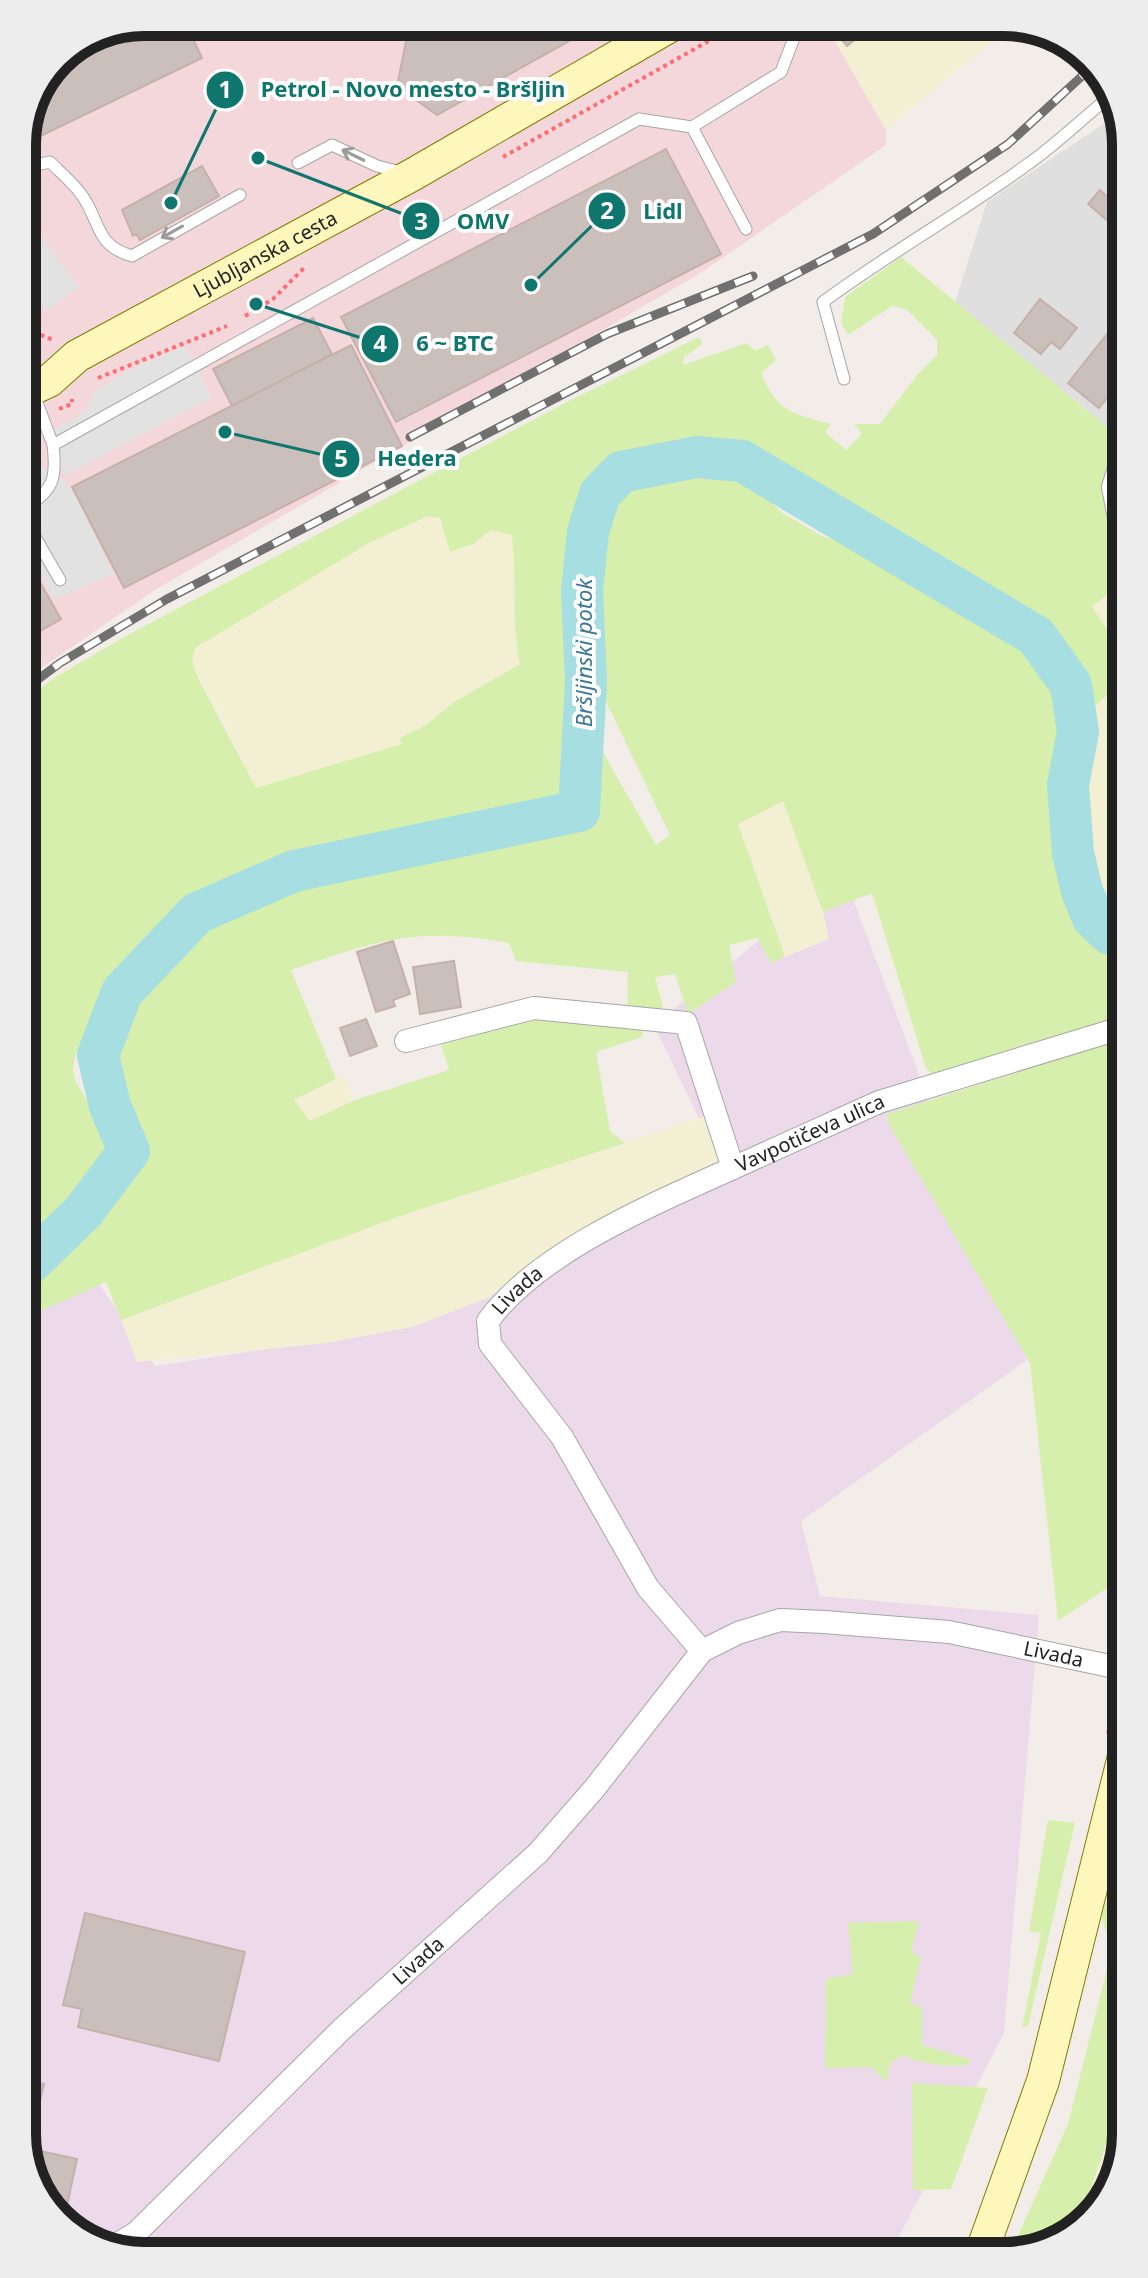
<svg xmlns="http://www.w3.org/2000/svg" width="1148" height="2278" font-family="'Noto Sans',sans-serif">
<rect width="100%" height="100%" fill="#f2ede8"/>
<path fill="#e0dfdf" d="M1117,115L1119,561L1073,489L1089,411L954,305L987,202Z"/>
<path fill="#f4d7da" d="M144,22H824L886,130V145L699,274L155,590L25,679L22,136L58,57Z"/>
<path fill="#ecdaeb" d="M843,873L1027,1360L801,1521L820,1596L1039,1615L1004,2033L893,2248L136,2256L70,2231L31,2180L27,1284L80,1256L155,1366L412,1327L490,1297L533,1261L659,1190L720,1162L654,1025Z"/>
<path fill="#f2efd3" d="M824,22H1013L1014,23L886,130Z
M428,516L440,517L459,551L491,530L512,535L516,571V644L520,664L454,702L426,725L400,738L403,744L256,789L223,719L197,676L192,661L195,648L369,543Z
M1119,584V647L1092,607Z
M1120,684L1121,925L1112,924L1100,910L1086,854L1077,773L1091,723L1088,712Z
M784,800L823,912L829,939L785,957L737,824Z
M344,1075L355,1100L310,1122L294,1101Z
M706,1116L720,1162L659,1190L533,1261L490,1297L412,1327L327,1343L137,1362L121,1320L406,1214Z
M1126,2059V2135L1105,2202L1079,2224L1112,2128Z"/>
<path fill="#d7efac" fill-rule="evenodd" d="M901,257L1118,436L1119,584L1092,607L1119,647L1120,684L1088,712C1079,687 1067,658 1049,637C1001,582 913,547 848,519C831,511 814,505 798,496C774,481 760,452 731,447C689,439 624,449 595,482C562,519 574,672 589,718C605,764 634,803 656,845L670,835L600,689L594,671L591,592L601,526L615,493L634,477L671,469L707,465L746,477L782,513L822,536L882,556L1026,645L1057,683L1066,729L1056,760L1055,785L1071,881L1092,931L1121,944V1019L933,1075L926,1068L872,893L823,912L783,801L738,824L785,957L771,963L758,938L729,945L736,982L688,1014L675,974L655,977L663,1007L653,1013L627,1009L628,972L516,961L509,943C416,926 378,940 291,970L336,1079L294,1100L310,1121L355,1100L449,1070L440,1041L537,1018L643,1026L642,1037L596,1052L610,1131L625,1143L406,1214L121,1320L106,1282L27,1317V1281C74,1228 116,1219 133,1143L110,1105L97,1072C117,1019 161,958 207,924C241,900 279,884 314,860L309,847C217,875 155,930 102,1009C92,1024 76,1044 74,1063C71,1082 82,1091 91,1106C134,1175 73,1206 27,1247L25,701L54,678L124,637L569,401L699,337L703,344L684,357L683,365L747,343L755,351L768,345L776,360L761,373C777,412 792,413 831,424L825,432L846,450L862,434L854,424H880L917,375L937,355V340L906,309L892,306L848,335L841,323L845,297ZM428,516L440,518L450,552L473,544L491,530L512,535C517,577 511,622 520,664L454,702L426,725L400,738L402,744L256,788L197,676L192,661L195,648L369,543Z
M1121,1039L1124,1577L1058,1621L1030,1363L888,1123L887,1114Z
M1048,1820L1075,1823L1028,2026L1022,2028L1041,1933L1029,1931Z
M1125,1851L1126,2059L1112,2128L1078,2224L1051,2247H1013L1068,2124L1112,1949L1101,1916Z
M919,1921L911,1952L921,1957L910,2003L922,2007V2045L972,2060L967,2065C943,2067 923,2064 901,2055L890,2064L887,2082L871,2067L825,2068L826,1979L853,1974L848,1923Z
M912,2083L988,2088L951,2189L913,2190Z"/>
<path fill="#e2e2e2" d="M23,211L79,287L46,311L23,281Z
M186,346L212,398L63,476L53,430L86,412L93,392L139,365Z
M24,453L72,487L113,574L54,599L35,564L24,569Z"/>
<g fill="none" stroke-linecap="round" stroke-linejoin="round">
<path stroke="#a6dee2" stroke-width="42" d="M27,1266L83,1212L129,1151L110,1106L98,1055L122,992L197,913L294,871L579,811L586,680L582,591L588,532L600,494L621,472L697,457L742,461L1036,636L1071,685L1078,732L1068,785L1073,853L1082,891L1093,918L1110,934L1121,935"/>
</g>
<path fill="#cbbfbb" stroke="#c5b1a9" stroke-width="2" d="M144,22H185L202,58L22,145V136L58,57Z
M255,22H293L288,35Z
M410,22H603L437,115L397,86Z
M827,22H875L847,46Z
M666,149L721,254L396,422L341,317Z
M202,166L219,196L140,240L136,234L133,236L122,210Z
M1100,190L1117,206L1118,230L1088,204Z
M1040,299L1077,328L1060,349L1051,342L1041,354L1014,333Z
M313,318L332,354L232,406L213,369Z
M1108,333L1118,341V384L1099,408L1068,383Z
M351,345L402,446L124,588L72,487Z
M32,568L61,619L24,640V572Z
M393,941L410,994L393,1000L395,1006L376,1012L357,952Z
M454,961L461,1007L420,1014L413,967Z
M366,1019L377,1046L350,1056L340,1028Z
M85,1913L245,1952L219,2061L78,2027L82,2009L63,2005Z
M31,2081L44,2084L32,2133L31,2132Z
M31,2149L77,2159L66,2210L52,2207L31,2181Z"/>
<g fill="none" stroke-linecap="round" stroke-linejoin="round">
<g stroke="#a6a6a6" stroke-width="13">
<path id="lane" d="M335,22L353,30L355,22
M692,127L746,229
M298,163L332,145L377,166L404,173
M22,168L50,162C60,172 73,183 81,194C101,221 94,245 132,256L240,195
M844,379L823,302C889,253 961,213 1028,164C1058,143 1085,116 1114,93
M33,392L53,445L639,119L692,127L781,72L794,38L787,22
M24,508C54,491 57,478 53,445
M24,518L60,580"/>
</g>
<g stroke="#a6a6a6" stroke-width="24">
<g id="street">
<path d="M1119,468L1113,487L1119,518"/>
<path id="s1" d="M406,1041L534,1008L686,1023L733,1168L879,1102L1121,1028"/>
<path id="s2" d="M702,1651L648,1588L562,1437L490,1344L488,1321C539,1251 656,1203 733,1168"/>
<path id="s3" d="M112,2247L136,2233L342,2029L538,1853L594,1789L702,1651L738,1633L780,1620L824,1622L949,1632L1124,1669"/>
</g>
</g>
<g stroke="#827b00" stroke-width="34">
<g id="secondary">
<path id="s4" d="M23,393L49,381L77,356L412,175L677,22"/>
<path d="M983,2248L1043,2081L1124,1756"/>
</g>
</g>
<path stroke="#ff6d74" stroke-width="4" stroke-dasharray="4 4" stroke-linecap="butt" d="M738,22L743,31
M503,157L723,33L743,31
M245,316L273,299L306,266
M23,319L36,333L53,340
M98,378L227,326
M59,409L72,404V399
M1108,1734L1120,1688"/>
<use href="#lane" stroke="#fff" stroke-width="11"/>
<use href="#street" stroke="#fff" stroke-width="22"/>
<use href="#secondary" stroke="#fef7bb" stroke-width="32"/>
<g stroke="#707070" stroke-width="9">
<path id="rail" d="M410,437L607,334L753,276
M25,689L60,663L167,599L873,234L1008,144L1093,66"/>
</g>
<use href="#rail" stroke="#fff" stroke-width="6" stroke-dasharray="18" stroke-linecap="butt"/>
</g>
<defs><path id="oneway-shaft" d="M-6 0H5M1.5-3L5.5 0L1.5 3" fill="none" stroke-width="1.6" stroke-linecap="round" stroke-linejoin="round" transform="scale(2)"/></defs>
<g stroke="#9c9c9c">
<use href="#oneway-shaft" transform="translate(353 155) rotate(-154)"/>
<use href="#oneway-shaft" transform="translate(172 232) rotate(151)"/>
</g>
<g text-anchor="middle" stroke-width="8" stroke-linejoin="round" paint-order="stroke">
<g font-size="20" fill="#222" stroke="#fff">
<text dy="7" stroke="none"><textPath href="#s4" startOffset="280">Ljubljanska cesta</textPath></text>
<text dy="7" stroke="none"><textPath href="#s1" startOffset="522">Vavpotičeva ulica</textPath></text>
<text dy="7" stroke="none"><textPath href="#s2" startOffset="440">Livada</textPath></text>
<text dy="7" stroke="none"><textPath href="#s3" startOffset="1202">Livada</textPath></text>
<text dy="7" stroke="none"><textPath href="#s3" startOffset="420">Livada</textPath></text>
</g>
<g font-size="22" font-style="italic" fill="#3b7897" stroke="#fff">
<text transform="translate(584 653) rotate(-90)" y="8">Bršljinski potok</text>
</g>
</g>
<path d="M0 0H1148V2278H0ZM144 36H1004A108 108 0 0 1 1112 144V2134A108 108 0 0 1 1004 2242H144A108 108 0 0 1 36 2134V144A108 108 0 0 1 144 36Z" fill="#ededed" fill-rule="evenodd"/>
<path fill="none" stroke="#222" stroke-width="10" d="M144 36H1004A108 108 0 0 1 1112 144V2134A108 108 0 0 1 1004 2242H144A108 108 0 0 1 36 2134V144A108 108 0 0 1 144 36Z"/>
<path fill="none" stroke="#0f766e" stroke-width="3" d="M171 203L225 90M531 285L607 211M258 158L421 221M256 304L380 344M225 432L341 459"/>
<g fill="#0f766e" stroke="#fff" stroke-width="3">
<circle cx="171" cy="203" r="8"/>
<circle cx="531" cy="285" r="8"/>
<circle cx="258" cy="158" r="8"/>
<circle cx="256" cy="304" r="8"/>
<circle cx="225" cy="432" r="8"/>
<circle cx="225" cy="90" r="20"/>
<circle cx="607" cy="211" r="20"/>
<circle cx="421" cy="221" r="20"/>
<circle cx="380" cy="344" r="20"/>
<circle cx="341" cy="459" r="20"/>
</g>
<g font-size="24" text-anchor="middle" font-weight="bold" fill="#fff">
<text x="225" y="98">1</text>
<text x="607" y="219">2</text>
<text x="421" y="230">3</text>
<text x="380" y="352">4</text>
<text x="341" y="467">5</text>
</g>
<g font-size="22" text-anchor="middle" font-weight="bold" fill="#0f766e" stroke="#fff" stroke-width="8" stroke-linejoin="round" paint-order="stroke">
<text x="413" y="97">Petrol - Novo mesto - Bršljin</text>
<text x="663" y="219">Lidl</text>
<text x="483" y="229">OMV</text>
<text x="455" y="351">6 ~ BTC</text>
<text x="417" y="466">Hedera</text>
</g>
</svg>
